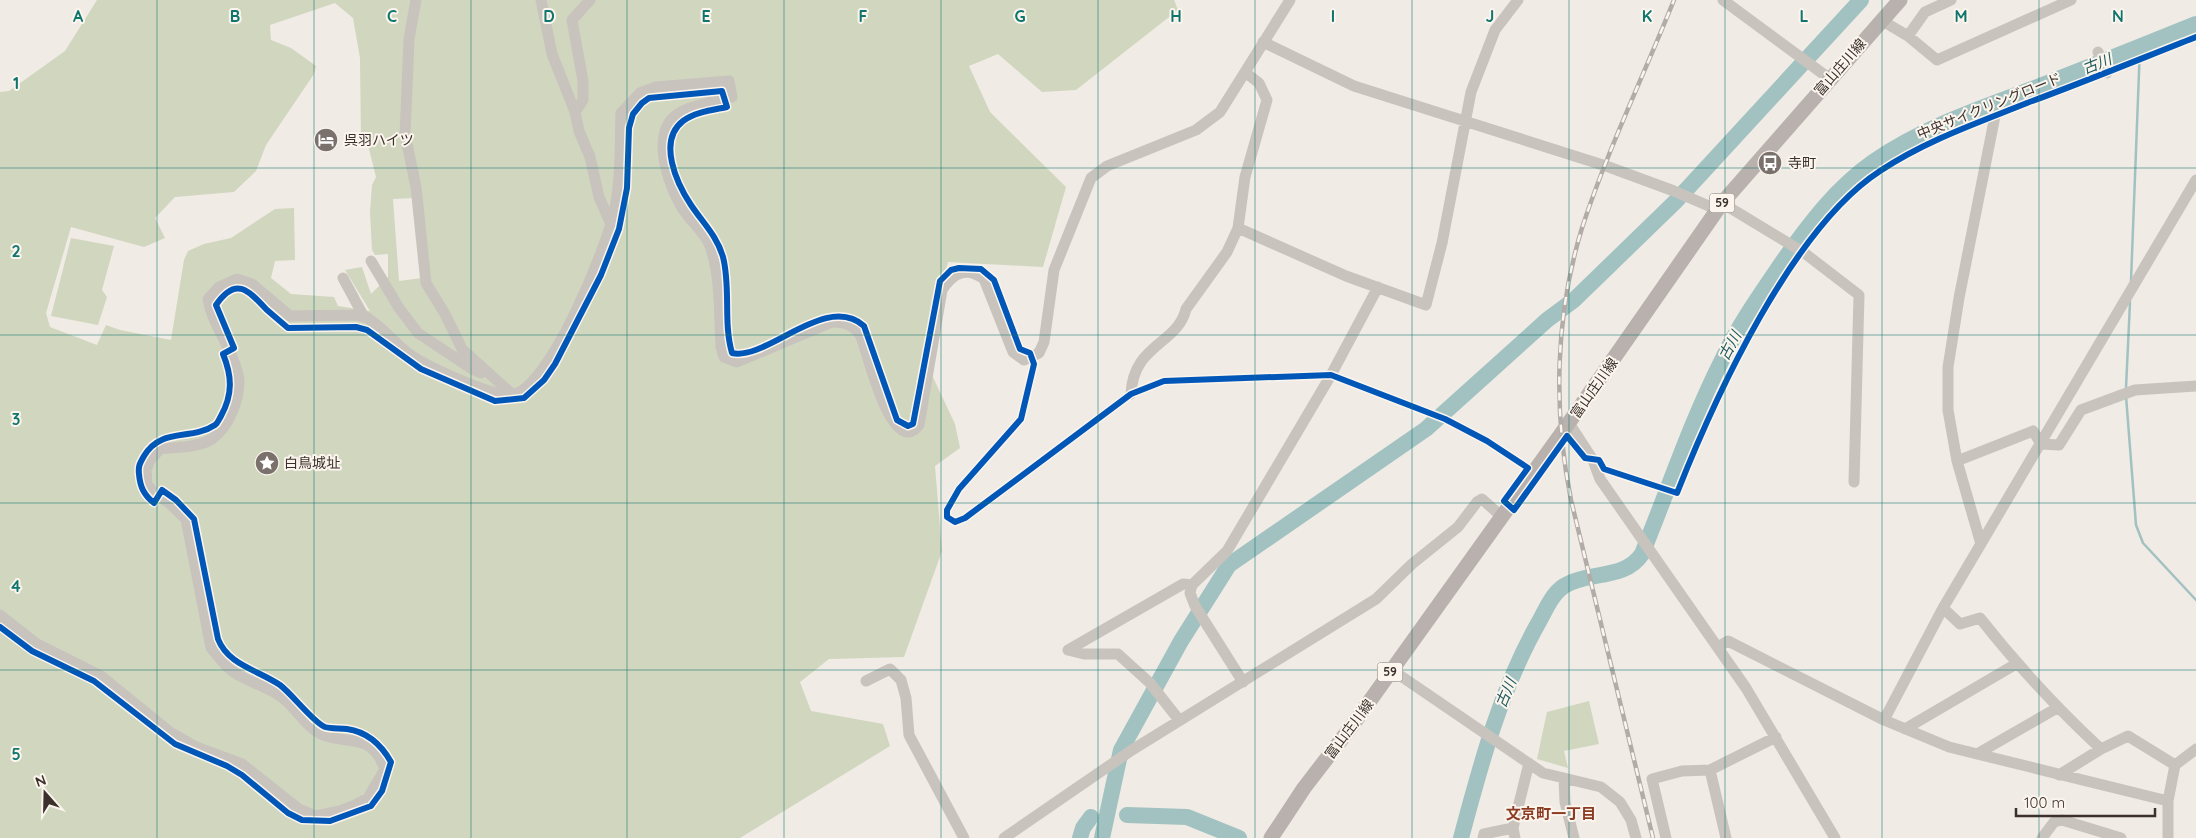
<svg xmlns="http://www.w3.org/2000/svg" width="2196" height="838" font-family="Quicksand,'Noto Sans JP',sans-serif">
<rect width="100%" height="100%" fill="#f0ebe5"/>
<path fill="#d1d6bf" fill-rule="evenodd" d="M97,0H1174L1178,10L1076,90L1042,92L998,54L969,66L990,112L1066,187L1043,267L948,262L923,356L955,424L960,448L935,466L942,551L904,657L829,659L800,682L811,711L883,724L890,746L740,838H0V92L9,91L65,51ZM335,3L353,18L360,58L361,140L368,145L376,177L372,185L370,212L372,250L375,255L388,254V277L371,294L362,267L345,270L370,311L338,306L334,297L291,294L271,278L275,261L295,260L294,208L275,209L231,238L204,244L188,251L184,260L171,340L120,330L106,325L97,345L50,327L46,313L71,227L144,247L165,238L155,218L175,197L234,192L256,171L266,145L314,74L316,66L291,48L271,40L270,25ZM414,198L422,278L399,281L393,199Z
M71,238L114,246L102,290L107,297L98,325L51,316Z
M1589,701L1599,744L1564,751L1568,768L1537,759L1547,712Z"/>
<g fill="none" stroke-linecap="round" stroke-linejoin="round">
<path stroke="#a1c2c1" stroke-width="2.5" d="M2131,281L2140,46
M2126,388L2130,302
M2126,396L2136,525L2143,543L2196,600"/>
<path stroke="#a1c2c1" stroke-width="16" d="M1127,815L1187,817L1239,838
M1080,838L1083,828L1091,817
M1102,838L1121,750L1181,641L1229,565L1426,429L1547,320L1574,300L1675,202L1861,0
M1461,838C1481,763 1501,688 1540,620C1546,609 1552,594 1564,586C1588,571 1625,580 1642,554C1669,488 1691,421 1723,358C1739,324 1762,292 1783,261C1809,224 1836,188 1873,162C1923,127 1984,107 2040,86C2092,66 2144,45 2196,24"/>
<path stroke="#c9c3be" stroke-width="11" d="M416,0L409,39L405,134L416,187L426,283L445,314L462,349L513,395
M541,0L552,54L575,112L579,131L590,157L599,197L610,222
M1723,0L1830,79
M1881,20L1908,36L1937,60L2071,0
M1908,36L1925,12L1951,0
M1263,42L1354,86L1606,166L1674,191L1718,210
M2098,52L2107,73
M575,112L583,100V81L572,20L590,0
M1722,203L1803,252L1859,295L1854,482
M1238,228L1346,276L1426,305L1442,243L1471,92L1495,30L1518,0
M371,261L399,308L418,333L472,369L481,373
M343,278L364,317
M1131,394C1133,344 1178,344 1186,309L1227,252L1238,228L1245,177L1267,100L1259,83L1246,73
M1569,423L1593,460L1600,479L1746,688L1835,838
M1957,461L2033,431L2041,444L2059,445L2081,410L2135,390L2196,386
M1981,544L1957,461L1948,410V367L1959,298L1995,116
M1192,585L1190,593L1195,606L1243,682
M1943,608L1960,624L1980,618C2017,665 2057,708 2101,749L2128,736L2175,765L2168,801V838
M0,615L37,644L101,676L170,732L196,747L242,764L299,809L316,816L340,811L353,806L368,798L385,769C369,726 341,750 313,729C302,720 294,707 283,698C268,686 250,683 235,673C226,668 218,656 211,648L186,519L169,503L153,492L147,484L146,470L150,460L160,449C176,447 198,448 212,439C229,427 239,400 239,381C239,372 233,360 230,352C222,333 211,319 208,299L219,287L237,279L252,284L290,316L356,315L366,317C382,327 394,342 409,354C426,366 490,396 510,395C549,393 608,244 615,208C621,177 620,145 621,113L640,93L656,87L729,81L732,97C715,101 696,104 681,112C648,129 668,186 683,209C691,222 704,231 710,246C721,277 719,314 721,347L724,357L737,362L832,322C845,322 854,325 861,336C867,352 892,460 919,425L942,290C953,273 966,266 984,279L1013,352L1024,360L1039,353L1044,342L1054,270L1091,178L1107,166L1196,130L1220,112L1290,0
M1718,647L1728,641L1884,720L1949,747L2168,801
M1068,650L1183,584L1192,585L1227,551L1331,375L1378,287
M1068,650L1084,654H1118L1150,683L1179,720
M1392,670L1543,773L1601,787L1620,802L1631,820L1636,838
M866,681L890,669L901,680L906,698L909,735L964,838
M1884,720L1943,608L2196,180
M1905,729L2016,664
M1977,754L2057,708
M2175,765L2196,749
M1710,770L1726,838
M2059,775L2101,749
M1564,779L1565,802L1574,838
M1004,838L1132,750L1376,599L1412,564L1458,527L1477,502L1482,499L1501,516
M1483,838L1484,834L1513,828
M1515,838L1513,828L1529,763
M1666,838L1652,779L1682,771L1710,770L1776,737
M2042,838L2054,822L2062,820L2121,838"/>
<path stroke="#b8b1ad" stroke-width="15" d="M1271,838L1304,788L1354,723L1561,434L1722,203L1900,0"/>
<g stroke="#b1aca8" stroke-width="4.5">
<path id="rail" d="M1653,838L1571,500C1553,410 1555,316 1582,228C1607,151 1644,75 1674,0"/>
</g>
<use href="#rail" stroke="#fbf5ee" stroke-width="2.5" stroke-dasharray="8" stroke-linecap="butt"/>
<g stroke="#fbf5ee" stroke-width="9">
<path id="cycleway" d="M0,627L32,651L94,681L175,744L227,766L242,775L288,813L302,820L330,821L371,806L382,791L391,762C382,746 368,732 347,729C340,728 331,729 325,727C314,723 292,694 280,685C258,670 228,665 218,639L194,519L176,500L162,490L154,503C144,495 140,487 139,474C138,466 140,463 144,456C161,427 191,441 215,425C218,423 219,419 221,416C233,394 232,376 223,354L234,348L216,305C236,276 248,290 267,310C274,316 281,322 288,328L356,327L367,330L421,369L495,401L524,398L544,380L555,364L601,275L619,229L627,188L629,128L633,114L642,103L649,98L722,91L727,107C713,110 695,112 683,121C657,141 677,184 691,205C703,223 717,236 723,257C731,288 723,322 732,353C767,361 826,292 864,326L897,420L908,426L913,424L940,281L951,270L959,268L981,269L994,280L1020,349L1030,353L1034,364L1021,419L959,489L947,510V517L955,522L965,518L1131,394L1164,381L1331,375L1445,419L1487,441L1528,468L1504,501L1514,510L1567,436L1585,458L1599,460L1604,469L1677,493C1715,397 1792,228 1880,171C1925,141 1977,123 2027,103C2084,82 2140,59 2196,37"/>
</g>
<use href="#cycleway" stroke="#0057b8" stroke-width="6"/>
</g>
<path fill="none" stroke="#0f766e" stroke-width="1" stroke-opacity="0.55" d="M157,0V838M314,0V838M471,0V838M627,0V838M784,0V838M941,0V838M1098,0V838M1255,0V838M1412,0V838M1569,0V838M1725,0V838M1882,0V838M2039,0V838M0,168H2196M0,335H2196M0,503H2196M0,670H2196"/>
<defs>
<g id="hotel-disc" transform="scale(1.25)"><circle r="9.5" fill="#7a716c" stroke="#fbf5ee"/><path d="M-6-4.5h1.5V1H6V5H4.5V3h-9V5H-6ZM-4 0a1.8 1.8 0 1 1 3.6 0ZM.5 0V-2.5h3Q6-2.5 6 0Z" fill="#fff"/></g>
<g id="bus-disc" transform="scale(1.25)"><circle r="9.5" fill="#7a716c" stroke="#fbf5ee"/><path d="M-5-6H5V4H4V6H2V4H-2V6H-4V4H-5ZM-3.5-4V0h7V-4ZM-3.5 1.2v1.5H-2V1.2ZM2 1.2v1.5H3.5V1.2Z" fill="#fff"/></g>
<g id="sight-disc" transform="scale(1.25)"><circle r="9.5" fill="#7a716c" stroke="#fbf5ee"/><path d="M0-6L1.8-2.2L6-1.7L2.9 1.2L3.7 5.4L0 3.3L-3.7 5.4L-2.9 1.2L-6-1.7L-1.8-2.2Z" fill="#fff"/></g>
</defs>
<g fill-rule="evenodd">
<use href="#hotel-disc" x="326" y="140"/>
<use href="#bus-disc" x="1770" y="163"/>
<use href="#sight-disc" x="267" y="463"/>
</g>
<g text-anchor="middle" stroke-width="4" stroke-linejoin="round" paint-order="stroke">
<g fill="#fbf5ee" stroke="#756b66" stroke-width="1">
<rect x="1709.5" y="193.5" width="25" height="19" rx="4"/>
<rect x="1377.5" y="662.5" width="25" height="19" rx="4"/>
</g>
<g font-size="12" font-weight="bold" fill="#3b302b">
<text x="1722" y="207">59</text>
<text x="1390" y="676">59</text>
</g>
<g font-size="14" fill="#3b302b" stroke="#fbf5ee">
<text transform="translate(1840 67) rotate(-49)" y="5">富山庄川線</text>
<text transform="translate(1989 106) rotate(-22)" y="5">中央サイクリングロード</text>
<text transform="translate(1594 388) rotate(-55)" y="5">富山庄川線</text>
<text transform="translate(1349 729) rotate(-53)" y="5">富山庄川線</text>
</g>
<g font-size="14" fill="#3b302b" stroke="#fbf5ee" text-anchor="start">
<text x="344" y="145">呉羽ハイツ</text>
<text x="1788" y="168">寺町</text>
<text x="284" y="468">白鳥城址</text>
</g>
<g font-size="15" font-style="italic" fill="#1f5a5e" stroke="#fbf5ee">
<text transform="translate(2097 64) rotate(-22)" y="5">古川</text>
<text transform="translate(1730 346) rotate(-62)" y="5">古川</text>
<text transform="translate(1506 693) rotate(-67)" y="5">古川</text>
</g>
<g font-size="15" font-weight="bold" fill="#8c3b22" stroke="#fbf5ee">
<text x="1551" y="819">文京町一丁目</text>
</g>
</g>
<g font-size="16" text-anchor="middle" font-weight="bold" fill="#0f766e" stroke="#fbf5ee" stroke-width="4" stroke-linejoin="round" paint-order="stroke">
<text x="78" y="22">A</text>
<text x="235" y="22">B</text>
<text x="392" y="22">C</text>
<text x="549" y="22">D</text>
<text x="706" y="22">E</text>
<text x="863" y="22">F</text>
<text x="1020" y="22">G</text>
<text x="1176" y="22">H</text>
<text x="1333" y="22">I</text>
<text x="1490" y="22">J</text>
<text x="1647" y="22">K</text>
<text x="1804" y="22">L</text>
<text x="1961" y="22">M</text>
<text x="2118" y="22">N</text>
<text x="16" y="89">1</text>
<text x="16" y="257">2</text>
<text x="16" y="425">3</text>
<text x="16" y="592">4</text>
<text x="16" y="760">5</text>
</g>
<g transform="translate(45 793) rotate(340)" stroke="#fbf5ee" stroke-width="4" paint-order="stroke">
<path d="M0-4L9 19L0 12L-9 19Z" fill="#3b302b"/>
<text y="-8" font-size="14" font-weight="bold" text-anchor="middle" fill="#3b302b">N</text>
</g>
<path d="M2016 808v8h139v-8" fill="none" stroke="#3b302b" stroke-width="2.5"/>
<text x="2024" y="808" font-size="15" fill="#3b302b" stroke="#fbf5ee" stroke-width="4" paint-order="stroke">100 m</text>
</svg>
